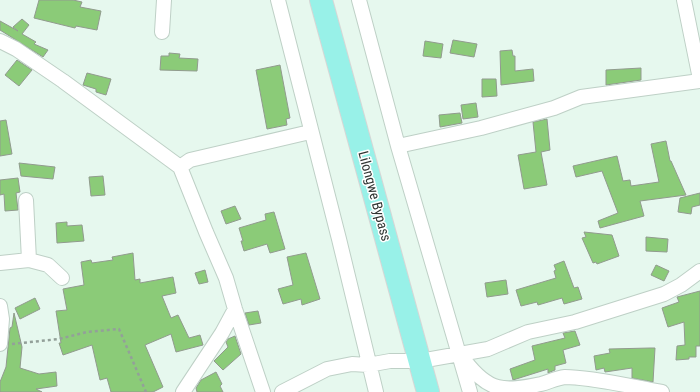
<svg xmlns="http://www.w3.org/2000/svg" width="700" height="392" font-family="'Roboto Condensed',sans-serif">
<rect width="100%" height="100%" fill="#e6f8ee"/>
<path fill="#8bcb78" stroke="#919b8e" d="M39,0H73L82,2L80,7L101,11L97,30L76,26L75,28L34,18Z
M22,19L29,25L22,34L36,42L34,44L48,50L43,57L0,30V21L18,31L13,27Z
M453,40L477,44L474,57L450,53Z
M425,41L443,44L441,58L423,56Z
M512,50L513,56H515V71L533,69L534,81L501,85L500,51Z
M169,53L180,54L179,58L198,59L197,71L160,70L161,56H169Z
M17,60L32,70L19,86L5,75Z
M280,65L290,118L286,119L287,125L267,129L256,70Z
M641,68V80L606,85V70Z
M87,73L111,79L106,95L96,92V89L83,85Z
M482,79H496L497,96L482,97Z
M476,103L478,117L463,119L461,105Z
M460,113L462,123L440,127L439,115Z
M547,119L550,150L541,152L547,185L524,189L518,155L536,152L533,122Z
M6,120L12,154L0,156V121Z
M666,141L670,161H671L686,195L640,201L644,216L600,228L598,221L618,213L602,171L576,177L573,166L617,156L623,181L630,180L631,186L659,182L651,144Z
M19,163L55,167L53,179L21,176Z
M103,176L105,195L91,196L89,177Z
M18,178L20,192L16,193L18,210L5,211L4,194L0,195V180Z
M700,193V205L692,207L691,214L678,212L680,198Z
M235,206L241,219L226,224L221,211Z
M274,212L285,249L270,253L267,244L244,251L241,241H243L239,228L266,220L265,214Z
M67,222V226L82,225L84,241L57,243L56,223Z
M584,232L612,235L619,256L597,264L596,262L593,263L582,238L586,237Z
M646,237L668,239L667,252L646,251Z
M133,253L135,280L140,279V283L173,277L176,293L162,296L171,318L178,315L189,338L200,335L203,345L176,352L171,334L145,345L163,387L153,392H111L107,378L100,380L92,345L63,355L59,343H61L56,311L67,310L63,289L84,285L81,262L91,260L92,263L113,260L112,257Z
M306,253L320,299L302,305L301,299L283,304L278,289L293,285L287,257Z
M564,261L574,288L578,287L582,299L564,304L562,298L538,305L537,302L521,306L516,290L556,278L554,271L556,270L554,265Z
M656,265L669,271L664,281L651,275Z
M205,270L208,282L199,284L195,273Z
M506,280L508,294L487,297L485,283Z
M700,291V346H696V357H689V359L676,360L677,346L685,345L684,322L668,327L662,308L679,302L677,297Z
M35,298L40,309L20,319L15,308Z
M258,311L261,323L249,325L245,313Z
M14,313L22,347L20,368L39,374L56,372L57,386L36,389L42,392H0V382L6,367L10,328L12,327Z
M575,331L580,345L563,350L566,363L555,366V370L548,373V369L513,380L510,369L535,360L532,346L565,338L563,333Z
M235,336L241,354L223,370L214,361L228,347L226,342L228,339Z
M650,348H655L653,382L632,378V368L605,372L604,368L596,370L594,356L610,353L609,349Z
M216,372L222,384L220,386L223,392H197L196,388L201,380Z"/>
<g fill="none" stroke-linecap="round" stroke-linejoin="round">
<g stroke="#bed0c6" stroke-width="16">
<path id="minor" d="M278,0L339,239L376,392
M359,0L398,146L470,392
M684,0L700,79
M162,32L164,0
M0,41L16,49L63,81L180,167L206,232L226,278L235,309L263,392
M398,146L481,128L554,108L581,97L700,81
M180,167L190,160L310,132
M26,200L29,260
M0,263L29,260L48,265L62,278
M0,306L2,319L0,344
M465,361C489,392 503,392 541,384C549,382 556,378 565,377C592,377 633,387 662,392
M183,392L222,333L235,309
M282,392L327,369L352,364L368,365L390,361H420L488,349L528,332L575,322L664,294L681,285L700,271"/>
</g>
<g stroke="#d6d7d6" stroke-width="24">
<path id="primary" d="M321,0L428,392"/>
</g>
<path stroke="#93a099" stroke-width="2.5" stroke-dasharray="3 3" stroke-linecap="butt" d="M12,344L59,339L87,332L119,329L146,392"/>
<use href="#minor" stroke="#fff" stroke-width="14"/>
<use href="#primary" stroke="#98f1e8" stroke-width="22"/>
</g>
<g text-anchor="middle" stroke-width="3" stroke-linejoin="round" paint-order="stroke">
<g font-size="14" fill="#303633" stroke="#fff">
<text transform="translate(375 196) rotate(75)" y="5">Lilongwe Bypass</text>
</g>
</g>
</svg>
